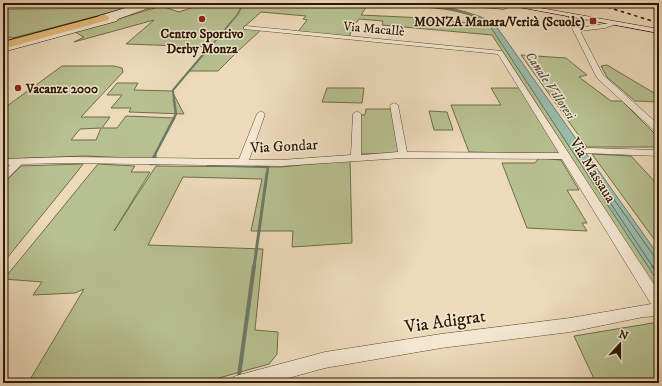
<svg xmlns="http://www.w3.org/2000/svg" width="662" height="386" font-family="'IM FELL DW Pica',serif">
<rect width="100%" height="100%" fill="#ecdaba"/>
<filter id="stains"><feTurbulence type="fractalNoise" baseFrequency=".005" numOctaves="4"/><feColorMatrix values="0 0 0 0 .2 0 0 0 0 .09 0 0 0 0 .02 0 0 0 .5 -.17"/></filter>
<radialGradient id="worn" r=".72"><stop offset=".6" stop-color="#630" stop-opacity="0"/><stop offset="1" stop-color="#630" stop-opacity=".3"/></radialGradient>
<path fill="#b7c090" stroke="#716b48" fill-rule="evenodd" d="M206,3C262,3 318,2 374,5C411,6 457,1 488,23L659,283V293L492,35L382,25L383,21L359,19L357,22L351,24L348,27L353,28L349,37L297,33L307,20L303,19L306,16L261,12L243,28L261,30L237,52L218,71H189L209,47L126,44L154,20L74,42L84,37L75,32L161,6L179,12ZM367,6C401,7 456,3 485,23L425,21V18L361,15Z
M135,6L13,38L11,37L3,39V8Z
M521,55L566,58L587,75L579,77L611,101H622L659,138V147H587Z
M607,65L659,96V102L635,101L607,77L601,66Z
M62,66H114L122,68L123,72L81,117H110L102,128H117L126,116L175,118L156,153V159L85,156L3,159V109ZM101,128L96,140H71L80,129Z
M117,83H138L134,90L172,91L184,114L129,112L131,108H111L122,95H107Z
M327,88H364L362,103L322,102Z
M491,88H522L561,150L558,154L469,152L451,105H501Z
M366,109H392L400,153L359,154V115H365Z
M429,111L447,112L453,130H434Z
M592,154L631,156L659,186V246Z
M539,158L561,160L579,190H567L587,223H582L587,231L527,228L502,163H535Z
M350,160L352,243L292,247L293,231H251L262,179L183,177L148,245L263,249L255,330L278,332L277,354L269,364L201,383H28L84,289L75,293L33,295L42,282L4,279L98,164L135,166L131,172H150L114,231L156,166L281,167Z
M83,164L77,172L3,263V184L21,166Z
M659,322V383H596L574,336Z"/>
<path fill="#99bbac" stroke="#6d7967" d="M334,3C382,3 452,0 494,23L659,256V283L488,23C454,0 375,4 334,3Z"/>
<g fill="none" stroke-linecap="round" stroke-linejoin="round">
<path stroke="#626856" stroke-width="1" d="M653,267L597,183L598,180L601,181L654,256L659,258"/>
<path stroke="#626856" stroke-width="1.5" d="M652,266L659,276"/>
<path stroke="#6d7967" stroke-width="1.5" d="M212,45L237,15L244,3"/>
<path stroke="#6d7967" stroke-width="2" d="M174,101L173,90L212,44"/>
<path stroke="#6d7967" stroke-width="2.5" d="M158,164H150L176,114L174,100
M208,165L268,167L267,174"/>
<path stroke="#6d7967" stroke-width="3" d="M254,267L267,173"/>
<path stroke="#6d7967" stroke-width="4" d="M238,383L254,266"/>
<g stroke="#5b472e" stroke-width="1">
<path id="street" d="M433,3L504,5L511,3L514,5L504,9Z
M3,5L141,4L144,6L141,8L3,9Z
M569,15L574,16L578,28L616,22V24L605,28L580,31L603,75L659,125V133L656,132L597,78L569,22Z
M246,26L502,51L659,292V316L643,317L570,332L441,348L325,368L270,383H231L233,377L239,375L325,352L441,334L570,318L651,304L562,159L403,158L281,166L69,163L22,164L7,179L3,180V171L10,165H3V159L69,157L239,159L257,114L261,111L265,114L249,160H281L351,155L353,114L357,111L361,114V155L398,152L390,105L394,103L398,105L407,152L559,153L498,54L244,29V27Z
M587,148L659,150V156L584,153L582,151Z"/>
</g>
<g stroke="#2b1600" stroke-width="1">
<path id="secondary" d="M142,3H154L157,5L118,19L117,21L3,52V46L101,20L98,18L99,16Z
M497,3H512L659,29V33Z"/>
</g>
<g stroke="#2b1600" stroke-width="2">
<path id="highway" d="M104,15L108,16L109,18L108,20L3,49V42Z"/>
</g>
<use href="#street" fill="#f3e7d2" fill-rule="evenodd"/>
<use href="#secondary" fill="#f3e7d2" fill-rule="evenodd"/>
<use href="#highway" fill="#e6bd7d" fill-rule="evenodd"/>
<path stroke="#2b1600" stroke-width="1.5" stroke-dasharray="3.5 3.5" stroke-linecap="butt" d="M594,3L659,23"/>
</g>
<g fill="#8f2418" stroke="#f3e7d2" stroke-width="1.5">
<circle cx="202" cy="19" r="4"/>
<rect x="589" y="17" width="8" height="8" rx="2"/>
<circle cx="18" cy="88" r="4"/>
</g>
<g text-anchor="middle" stroke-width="3" stroke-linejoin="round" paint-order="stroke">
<g font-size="13" font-weight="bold" fill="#2b1600" stroke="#f3e7d2" text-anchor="end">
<text x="585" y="26">MONZA Manara/Verità (Scuole)</text>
<text x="202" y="38" text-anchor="middle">Centro Sportivo<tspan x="202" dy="15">Derby Monza</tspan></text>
<text x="26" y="93" text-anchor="start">Vacanze 2000</text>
</g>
<g font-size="13" fill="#2b1600" stroke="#f3e7d2">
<text transform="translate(374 28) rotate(5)" y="5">Via Macallè</text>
</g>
<g font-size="13" font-style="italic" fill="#52503c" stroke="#f3e7d2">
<text transform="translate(551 85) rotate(56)" y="5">Canale Villoresi</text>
</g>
<g font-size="15" fill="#2b1600" stroke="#f3e7d2">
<text transform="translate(284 146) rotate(-3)" y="5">Via Gondar</text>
<text transform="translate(593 170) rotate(58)" y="5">Via Massaua</text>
</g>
<g font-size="18" fill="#2b1600" stroke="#f3e7d2">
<text transform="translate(445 321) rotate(-8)" y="6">Via Adigrat</text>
</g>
</g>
<rect width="662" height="386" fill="none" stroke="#ecdaba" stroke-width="16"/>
<rect x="4" y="4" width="654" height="378" fill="none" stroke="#2b1600" stroke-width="2"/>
<rect x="8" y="8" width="646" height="370" fill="none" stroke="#2b1600"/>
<g transform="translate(620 344) rotate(21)" stroke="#f3e7d2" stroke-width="3" paint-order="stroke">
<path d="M0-3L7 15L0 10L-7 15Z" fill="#2b1600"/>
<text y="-6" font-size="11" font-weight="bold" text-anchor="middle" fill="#2b1600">N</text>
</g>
<rect width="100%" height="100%" filter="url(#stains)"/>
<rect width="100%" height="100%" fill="url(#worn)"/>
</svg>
